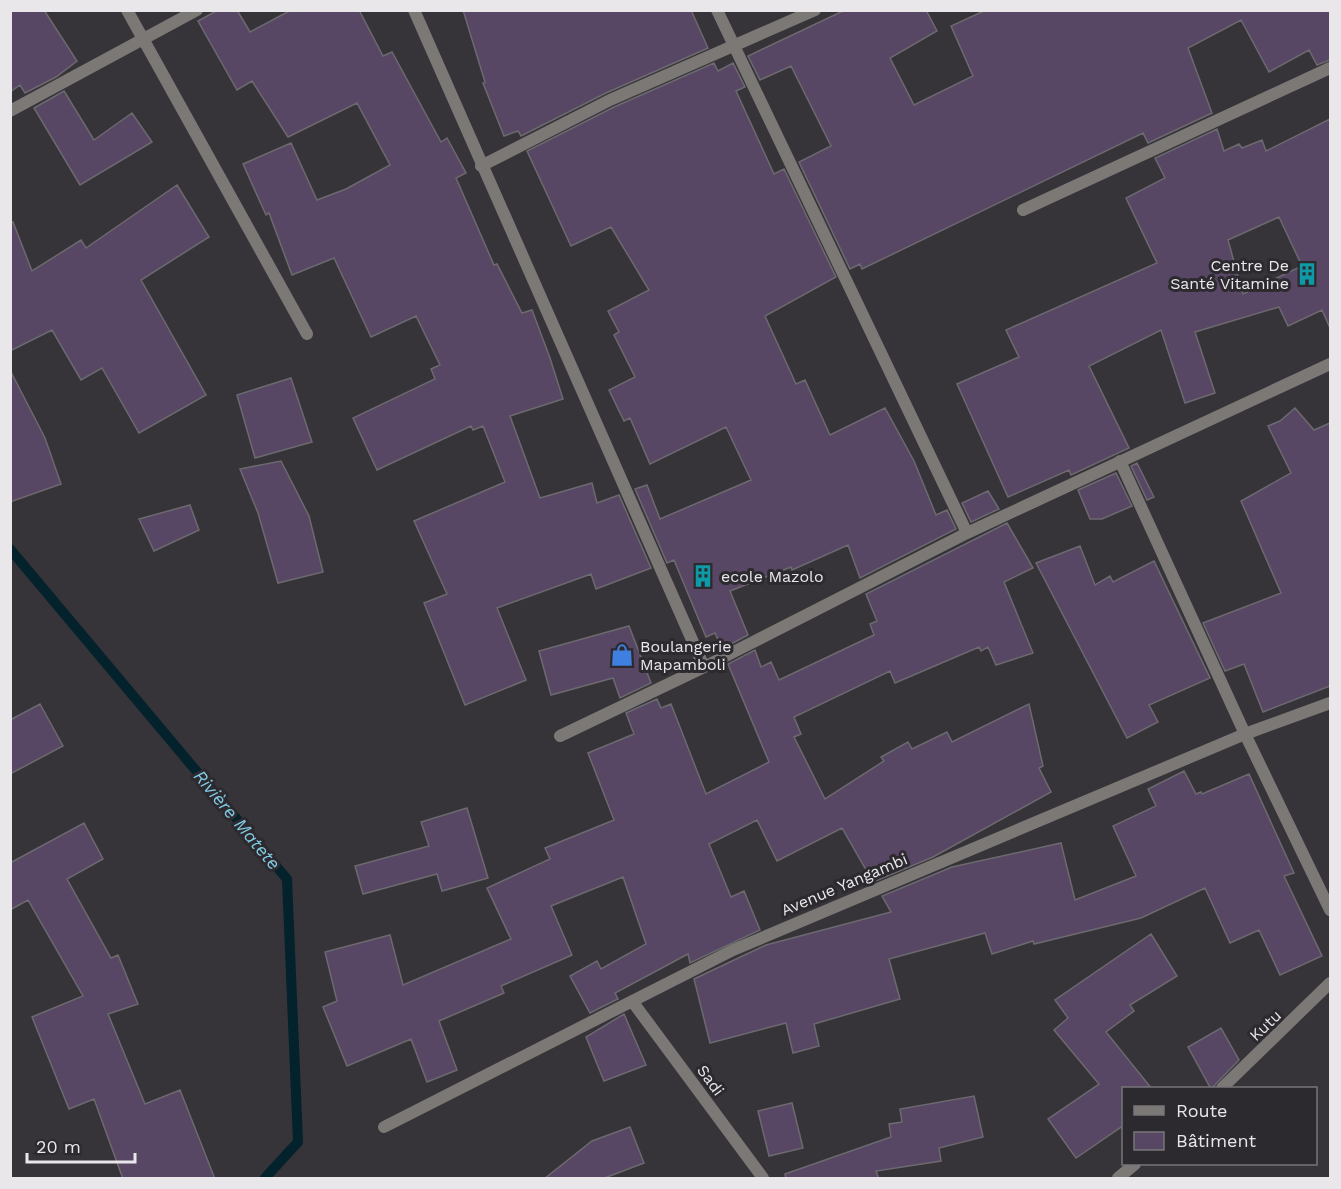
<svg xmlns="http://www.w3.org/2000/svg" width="1341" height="1189" font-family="'Work Sans',sans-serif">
<rect width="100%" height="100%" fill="#373439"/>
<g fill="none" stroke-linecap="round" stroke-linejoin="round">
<path stroke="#03222c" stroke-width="10" d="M10,549L287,879L298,1142L265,1178"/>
</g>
<path fill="#584764" stroke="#6c696f" stroke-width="1.5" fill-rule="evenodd" d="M10,10H44L77,61L56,77L25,93L20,85L10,92Z
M218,10H237L250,32L291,10H359L383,56L392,52L441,142L447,138L466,173L456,178L494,265L497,264L522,313L532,310L550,358L563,399L510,416L540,498L592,483L597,503L619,495L651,568L596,589L591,574L497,608L526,680L465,705L424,603L447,594L414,521L505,482L483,426L473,430L471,426L377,470L353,418L435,379L431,369L440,365L416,316L371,337L334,258L292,275L269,213L266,215L243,164L291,143L317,200L346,189L390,165L357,103L288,137L252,81L237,90L198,21Z
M463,10H691L708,48L606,93L521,136L518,131L504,136L483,83L485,82Z
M845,10H926L937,31L890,58L914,105L973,76L951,26L986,10H1330V60L1317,65L1309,50L1269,72L1241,20L1188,48L1212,113L1148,143L1143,133L862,269L860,264L850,269L799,162L831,146L791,66L760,80L748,56Z
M714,63L718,71L733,63L745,87L736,91L774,174L784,169L836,277L765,316L796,384L805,380L830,435L885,408L914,461L936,515L947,510L956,529L860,578L848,545L792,570L791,567L730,591L748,635L722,649L715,633L706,637L674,560L667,563L635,489L647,485L660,519L751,480L726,427L650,464L630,418L624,421L609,390L635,377L614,335L619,332L608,311L649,290L611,227L571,246L527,151L614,107Z
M64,91L94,140L132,113L152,142L80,185L34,108Z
M1330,119V328L1322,310L1288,326L1279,307L1195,332L1215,393L1185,403L1161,330L1089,366L1129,448L1071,475L1069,470L1008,497L957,384L1019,357L1006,330L1157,263L1126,198L1165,178L1155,158L1217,129L1224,151L1239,144L1242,148L1262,140L1266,151ZM1279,217L1302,266L1243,294L1228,240Z
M177,185L209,237L141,280L206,395L139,433L102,368L81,380L52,330L10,351V223L13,222L32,271L81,240L86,248Z
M10,370L45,438L61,484L10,502Z
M291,378L312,442L255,458L237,395Z
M1295,408L1314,430L1330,423V686L1263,712L1244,664L1225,671L1203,623L1281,593L1241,501L1291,473L1268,426L1280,421Z
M281,461L309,516L323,572L278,583L258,513L240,469Z
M1137,463L1154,497L1147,500L1131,466Z
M1116,473L1132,506L1102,519H1090L1078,490Z
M988,491L999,509L971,522L962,503Z
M190,505L199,530L154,551L139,519Z
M1007,523L1033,568L1004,582L1033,653L996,665L988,647L981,651L979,647L895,683L890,671L794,717L801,734L794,737L825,799L884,761L881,757L908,742L912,749L947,732L952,742L1029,704L1043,766L1039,768L1051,792L933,857L873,882L842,828L777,861L757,820L709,844L731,897L744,891L760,930L690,963L688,954L615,993L618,999L590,1013L570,976L597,961L601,969L646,944L623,877L551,906L572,955L501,986L504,993L439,1021L457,1070L427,1082L411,1039L347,1066L323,1007L337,1001L325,952L390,935L403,985L511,939L487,888L550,859L545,848L614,820L588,753L634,734L626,713L657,699L661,708L671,704L706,794L769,762L728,664L755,650L761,667L771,662L779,680L874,635L870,624L877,621L866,594Z
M1080,546L1095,585L1110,576L1113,582L1154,561L1210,678L1149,705L1158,722L1127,738L1036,563Z
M629,626L651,683L620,698L613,678L551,695L539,651Z
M40,704L63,746L10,774V720Z
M1184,771L1196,794L1201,792L1202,794L1249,774L1294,873L1284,876L1322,956L1280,975L1259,930L1230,943L1205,888L1141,918L1034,944L1033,941L992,954L985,933L889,959L900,999L814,1024L819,1046L793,1053L786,1023L710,1043L694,979L766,945L891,912L882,896L952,867L1061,843L1075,900L1136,876L1113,826L1156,806L1148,789Z
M467,808L488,878L442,891L437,874L363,894L355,866L429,846L421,822Z
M84,823L103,859L67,879L111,958L118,955L138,1004L108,1014L145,1104L180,1090L215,1179H123L94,1099L69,1109L32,1017L83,996L28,900L10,910V863Z
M1151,934L1177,976L1130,1005L1134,1011L1106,1032L1152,1089H1124V1125L1076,1158L1048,1119L1099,1084L1054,1030L1068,1018L1055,1000Z
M624,1014L646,1065L604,1081L586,1037Z
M1221,1028L1239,1060L1211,1089L1188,1047Z
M974,1096L983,1137L939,1148L941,1161L876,1171L879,1179H786L785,1174L891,1137L889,1124L902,1122L900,1109Z
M792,1103L803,1148L769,1156L758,1111Z
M630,1127L644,1163L602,1179H544L592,1141Z"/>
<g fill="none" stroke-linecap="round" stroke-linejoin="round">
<path stroke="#7b7876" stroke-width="12" d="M127,10L307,334
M414,10L704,667
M717,10L967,533
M10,111L197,10
M481,166L610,100L815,10
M1023,210L1330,68
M1120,461L1245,734L1330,910
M560,736L704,667L967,533L1330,364
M632,1001L763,1178
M1222,1088L1330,983
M384,1127L733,950L1245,734L1330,703
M1118,1178L1135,1164"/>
</g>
<defs>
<g id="building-bare" transform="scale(1.8)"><path d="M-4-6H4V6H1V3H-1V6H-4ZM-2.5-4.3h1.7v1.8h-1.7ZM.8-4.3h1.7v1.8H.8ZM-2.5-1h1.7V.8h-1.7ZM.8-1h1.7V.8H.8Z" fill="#0f9aa8" stroke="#2d2a2f" stroke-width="2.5" paint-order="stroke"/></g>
<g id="shop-bare" transform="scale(1.8)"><path d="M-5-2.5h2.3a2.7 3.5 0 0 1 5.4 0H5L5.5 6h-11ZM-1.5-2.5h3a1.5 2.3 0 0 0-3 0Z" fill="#3f7fe0" stroke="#2d2a2f" stroke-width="2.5" paint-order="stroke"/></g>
</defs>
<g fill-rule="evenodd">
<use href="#building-bare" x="1307" y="274"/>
<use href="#building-bare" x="703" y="576"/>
<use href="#shop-bare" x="622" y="655"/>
</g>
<g text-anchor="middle" stroke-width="6" stroke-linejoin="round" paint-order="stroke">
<g font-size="16" fill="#e9e7ea" stroke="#2d2a2f" text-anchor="start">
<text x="1289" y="271" text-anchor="end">Centre De<tspan x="1289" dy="18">Santé Vitamine</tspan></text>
<text x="721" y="582">ecole Mazolo</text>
<text x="640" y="652">Boulangerie<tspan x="640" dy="18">Mapamboli</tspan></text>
</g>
<g font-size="16" fill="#e9e7ea" stroke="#2d2a2f">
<text transform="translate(844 884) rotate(-23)" y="6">Avenue Yangambi</text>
<text transform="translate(1265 1025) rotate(-44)" y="6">Kutu</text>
<text transform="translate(711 1080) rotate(54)" y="6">Sadi</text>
</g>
<g font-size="18" font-style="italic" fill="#82cbe4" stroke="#2d2a2f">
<text transform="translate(237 820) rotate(50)" y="6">Rivière Matete</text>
</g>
</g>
<rect width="1341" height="1189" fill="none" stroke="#e9e7ea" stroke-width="24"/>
<rect x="1122" y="1087" width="195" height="78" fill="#2d2a2f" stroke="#78767a" stroke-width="1.5"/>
<rect x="1134" y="1106" width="30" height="9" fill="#7b7876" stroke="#78767a" stroke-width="1.5"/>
<text x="1176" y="1117" font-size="18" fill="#e9e7ea">Route</text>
<rect x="1134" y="1132" width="30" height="18" fill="#584764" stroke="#78767a" stroke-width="1.5"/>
<text x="1176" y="1147" font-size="18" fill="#e9e7ea">Bâtiment</text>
<path d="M27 1153v9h108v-9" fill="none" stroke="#e9e7ea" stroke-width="3"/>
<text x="36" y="1153" font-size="18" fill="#e9e7ea" stroke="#2d2a2f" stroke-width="4.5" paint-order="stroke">20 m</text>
</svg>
